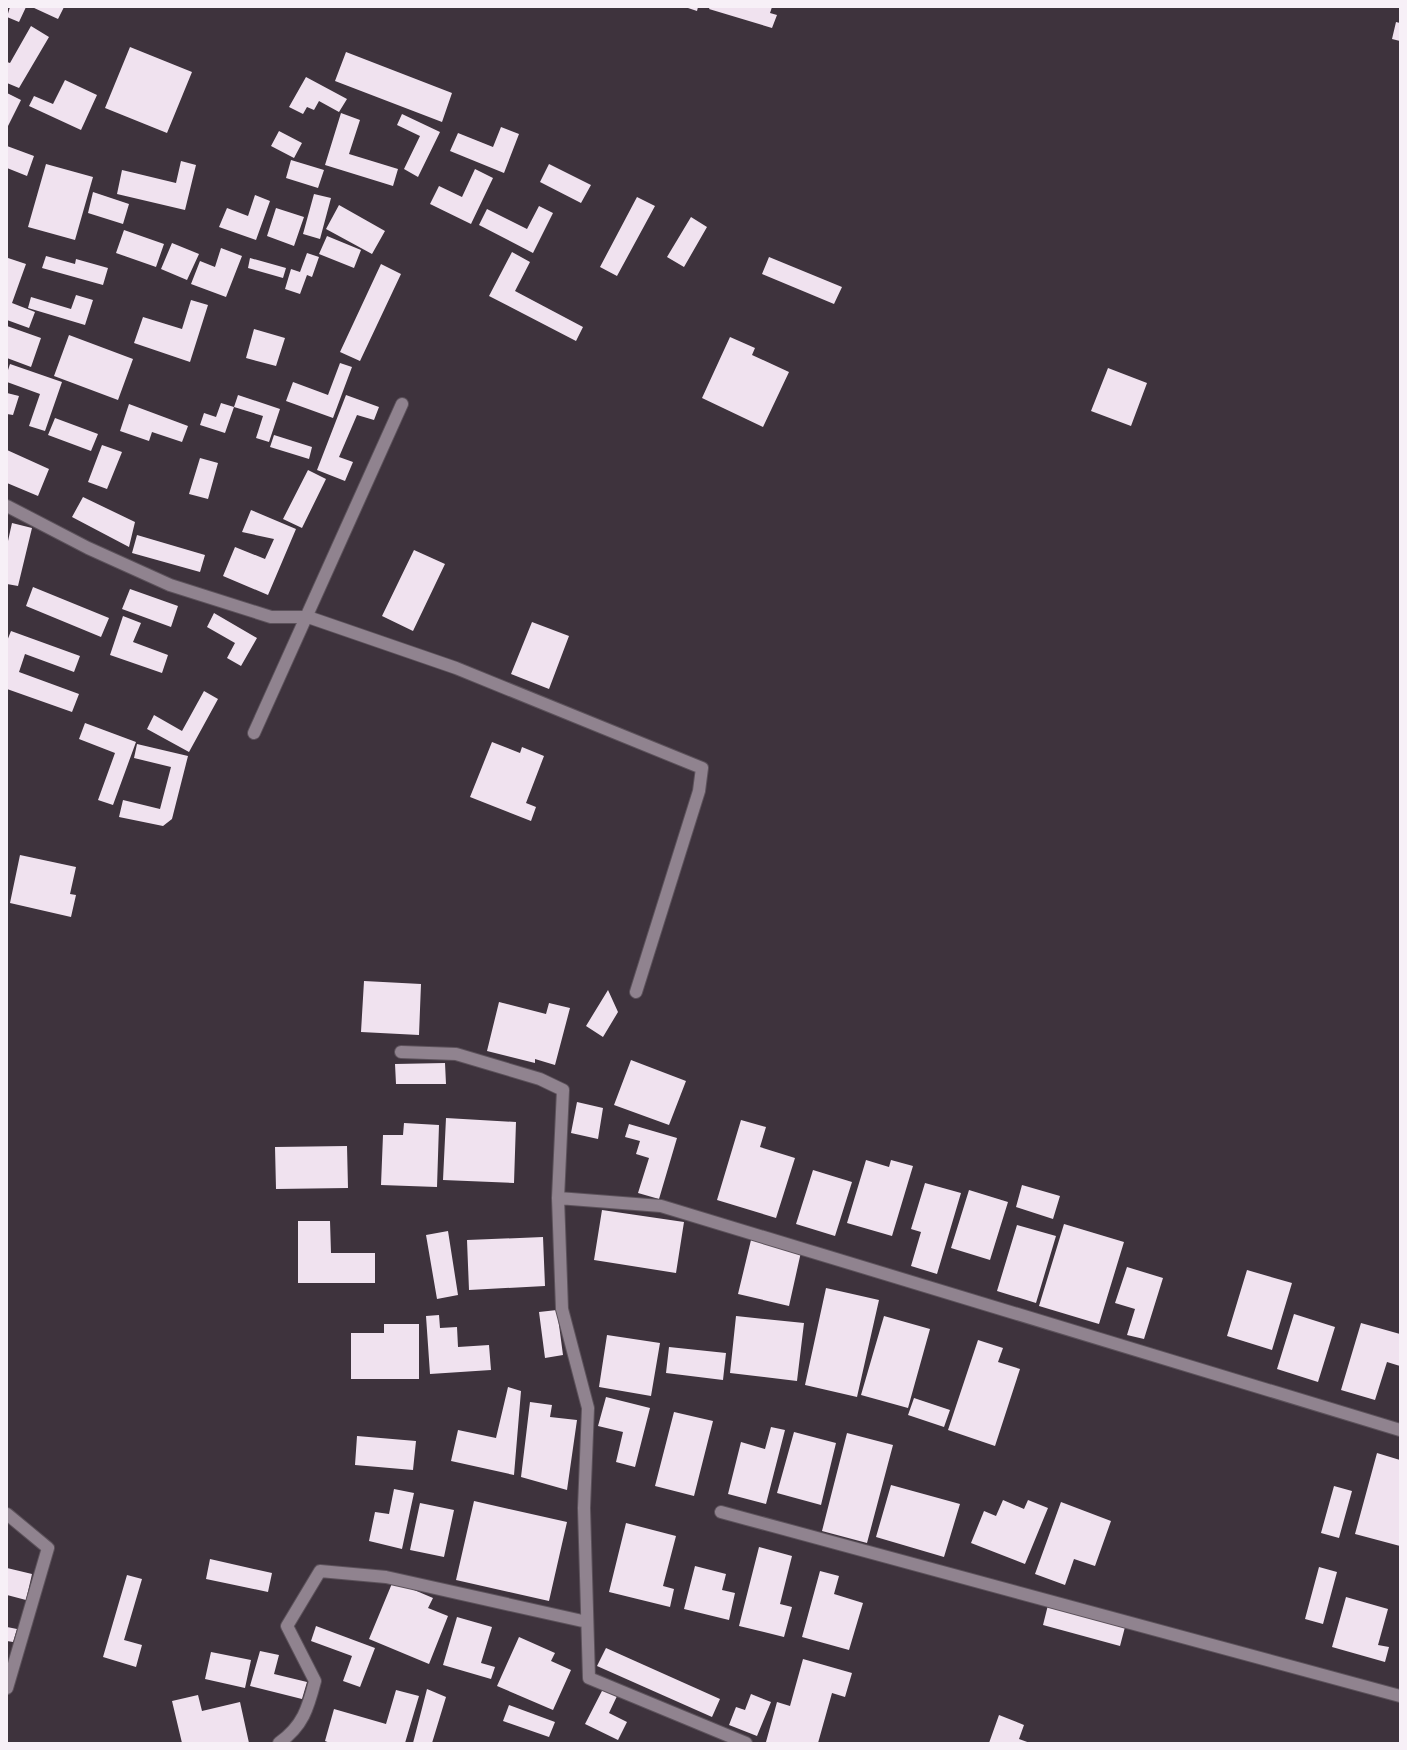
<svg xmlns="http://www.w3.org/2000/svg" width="1407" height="1750" font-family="Manrope,sans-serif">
<rect width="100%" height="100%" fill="#3e333d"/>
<path fill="#f0e2ef" d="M10,7H26L19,22L7,17Z
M32,7H64L58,19Z
M685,7H698L697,11Z
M710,7H772L770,13L777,15L772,28L709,9Z
M1396,22L1400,23V41L1392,39Z
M31,26L49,37L19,88L7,83V62L10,63Z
M130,47L192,72L167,133L105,108Z
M346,52L452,93L442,122L335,81Z
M306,77L347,99L339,112L319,101L314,110L307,107L303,114L289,107Z
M65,80L97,95L81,130L29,106L34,96L53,104Z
M7,93L21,100L7,128Z
M341,113L360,120L349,154L398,169L393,186L325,165Z
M402,114L440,132L418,177L404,169L420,136L397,125Z
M501,127L519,134L504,173L450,151L458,133L493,147Z
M279,131L302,143L294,158L271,146Z
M7,146L34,156L27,176L7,168Z
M291,160L324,170L318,188L286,178Z
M181,161L196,165L185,210L117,194L122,170L176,183Z
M46,164L93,177L75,240L28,227Z
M549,164L591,185L581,203L540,182Z
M475,169L493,178L471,224L430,204L439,186L462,197Z
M93,192L129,204L123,224L88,213Z
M314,194L331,198L320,239L303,234Z
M255,195L270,201L256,240L219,227L227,208L248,216Z
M637,197L655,206L617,276L600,267Z
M339,205L385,231L372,254L326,229Z
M539,206L553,213L533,253L479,225L487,209L527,229Z
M276,208L304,217L294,246L267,236Z
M691,217L707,227L684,267L667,257Z
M124,230L164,244L156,267L116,253Z
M327,236L361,250L354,268L319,254Z
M172,243L199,254L187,280L161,269Z
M221,248L242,256L226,297L191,284L200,261L215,267Z
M512,252L530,262L515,291L583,327L576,341L489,296Z
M307,253L319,257L312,277L307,275L300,294L285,289L291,269L300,272Z
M46,256L75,264L76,259L108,268L103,285L42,268Z
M769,257L842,287L834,304L762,274Z
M8,258L26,264L12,303L35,312L29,328L7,320V262Z
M250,258L286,268L283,278L248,268Z
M381,264L401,274L360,361L340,352Z
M76,295L93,300L85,325L28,308L31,297L71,309Z
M191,300L208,305L190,362L134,343L143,317L182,329Z
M7,326L41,338L31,367L7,358Z
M254,329L285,338L276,366L246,358Z
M69,335L133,359L118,400L54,376Z
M730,337L755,348L752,355L789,372L763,427L702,398Z
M340,363L352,367L333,418L286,401L293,382L328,395Z
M10,364L62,382L45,431L29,426L40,394L7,382V373Z
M1108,368L1147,383L1131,426L1091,411Z
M7,393L19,396L13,415L7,414Z
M238,395L280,409L269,442L256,438L263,416L234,407Z
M346,395L379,407L374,420L357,415L339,457L353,462L345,481L317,470Z
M221,403L234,407L225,433L200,425L204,413L216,417Z
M129,404L188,426L182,442L152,432L149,441L120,431Z
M55,418L98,434L91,451L48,435Z
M274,435L312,447L309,459L270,447Z
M102,445L122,452L107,489L88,482Z
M7,450L49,469L38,496L7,483Z
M200,458L218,463L208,499L189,494Z
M308,470L326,479L302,528L283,519Z
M83,497L135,522L129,547L72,517Z
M251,510L296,529L268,595L223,576L235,547L265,559L274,539L242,532Z
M12,523L32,528L18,586L7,584V541H8Z
M137,535L205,555L200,572L132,553Z
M414,550L445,564L413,631L382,616Z
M33,587L109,618L101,637L26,606Z
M130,589L178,606L171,627L122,609Z
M214,613L257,638L241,666L227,658L235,643L207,627Z
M123,616L141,623L133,642L168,655L162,673L110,655Z
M532,622L569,636L549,689L511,674Z
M11,631L80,656L74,672L25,654L19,672L79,694L72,712L7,689V641Z
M204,691L218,699L189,752L147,729L154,715L182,731Z
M85,723L136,742L113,805L98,800L115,753L79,739Z
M492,742L520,753L522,747L544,756L526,803L536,807L531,821L470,797Z
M137,744L188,756L172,819L163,826L119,817L123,800L160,809L171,767L134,758Z
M20,855L76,867L70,894L76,895L71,917L10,903Z
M364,981L421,984L419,1035L361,1032Z
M608,990L618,1012L603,1037L586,1026Z
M499,1002L546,1014L549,1003L570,1008L555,1065L535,1059V1063L487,1051Z
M631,1060L686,1081L669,1125L614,1105Z
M445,1063L446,1084H396L395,1064Z
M577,1102L603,1108L598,1139L571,1133Z
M446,1118L516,1122L514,1183L443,1180Z
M741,1120L766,1127L760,1147L795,1158L776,1218L717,1200Z
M404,1123L439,1125L437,1187L381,1185L383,1135H403Z
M629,1124L677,1138L659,1199L638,1193L649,1158L636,1154L640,1141L625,1137Z
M347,1146L348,1188L276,1189L275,1147Z
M866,1160L889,1167L891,1160L913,1166L892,1236L847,1223Z
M813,1170L852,1182L835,1236L796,1224Z
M925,1183L961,1193L937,1274L911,1266L921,1232L911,1229Z
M1022,1185L1060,1196L1053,1219L1016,1207Z
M969,1190L1008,1202L990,1260L951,1248Z
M602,1210L684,1222L676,1273L594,1260Z
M298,1221H330L331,1253H375V1283H298Z
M1064,1224L1124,1242L1099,1324L1039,1306Z
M1017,1225L1056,1236L1036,1303L997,1291Z
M448,1231L458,1295L437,1299L426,1235Z
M543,1237L545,1286L469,1290L467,1240Z
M751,1240L801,1252L789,1306L738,1294Z
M1127,1267L1163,1278L1144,1339L1127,1335L1135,1309L1115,1303Z
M1247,1270L1292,1283L1272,1350L1227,1336Z
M826,1288L879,1300L857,1397L805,1385Z
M557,1310L563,1355L545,1358L539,1312Z
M1294,1314L1335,1327L1318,1382L1277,1369Z
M439,1315L440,1328L457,1327L458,1347L489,1345L491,1370L430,1374L426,1316Z
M736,1316L804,1323L797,1381L730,1373Z
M884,1316L930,1329L908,1408L861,1395Z
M1361,1323L1400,1334V1366L1387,1362L1375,1400L1341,1390Z
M384,1324H419V1379H351V1333H384Z
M607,1335L660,1343L651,1396L599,1387Z
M978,1340L1003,1348L998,1362L1020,1369L995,1446L948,1430Z
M669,1347L726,1353L723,1380L666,1373Z
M508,1387L521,1391L514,1475L451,1461L458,1430L496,1438Z
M606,1397L650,1408L635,1467L616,1462L623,1432L598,1426Z
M914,1398L950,1410L944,1427L908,1415Z
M530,1402L552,1405L550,1417L577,1420L567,1490L521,1477Z
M674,1412L713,1421L694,1496L655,1486Z
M771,1427L785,1430L766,1504L728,1494L741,1442L765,1449Z
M794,1432L836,1443L821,1505L777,1493Z
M847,1433L893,1445L867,1543L822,1531Z
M357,1436L416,1441L413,1470L355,1465Z
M1377,1453L1400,1460V1546L1355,1534Z
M891,1485L960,1504L944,1557L876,1537Z
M1334,1486L1352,1491L1339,1538L1321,1533Z
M394,1489L414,1493L402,1549L369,1541L375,1512L389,1514Z
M1003,1500L1024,1509L1028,1500L1048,1508L1025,1564L971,1543L984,1511L996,1516Z
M474,1501L567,1522L549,1601L456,1580Z
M1061,1502L1111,1521L1095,1566L1074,1559L1065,1585L1035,1574Z
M420,1503L454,1510L444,1557L410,1550Z
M626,1523L676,1536L663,1586L674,1589L670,1607L609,1592Z
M759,1547L792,1556L780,1604L792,1607L784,1637L739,1626Z
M210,1559L272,1573L268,1592L206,1579Z
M695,1566L726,1574L722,1590L735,1593L729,1620L684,1609Z
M1319,1567L1337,1572L1323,1624L1305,1619Z
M7,1568L32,1574L26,1600L7,1595Z
M820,1571L839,1576L834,1594L863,1603L849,1650L802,1637Z
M127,1575L142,1579L124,1640L142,1645L136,1667L103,1657Z
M393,1581L433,1598L428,1608L448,1616L429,1664L369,1639Z
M1346,1597L1388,1609L1378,1645L1389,1647L1385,1662L1332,1647Z
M1048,1605L1125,1627L1120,1646L1043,1625Z
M457,1617L492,1627L481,1663L495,1667L491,1679L443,1665Z
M316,1626L375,1648L360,1687L343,1681L352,1656L311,1641Z
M7,1627L17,1629L13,1642L7,1641Z
M519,1637L555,1653L551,1661L571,1670L553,1710L497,1686Z
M606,1648L720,1699L712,1717L597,1666Z
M260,1651L279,1655L274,1674L307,1682L302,1699L250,1686Z
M211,1652L251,1660L245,1688L205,1679Z
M803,1659L852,1673L845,1697L832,1693L818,1743H770L766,1742L777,1702L790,1706Z
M604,1687L618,1694L609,1713L627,1722L618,1740L585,1724Z
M427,1689L446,1697L432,1743H413Z
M396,1690L419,1696L405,1743H330L325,1741L334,1709L386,1724Z
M751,1694L771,1702L757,1736L729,1725L736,1707L745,1710Z
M198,1695L202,1711L240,1702L249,1743H182L172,1701Z
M509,1705L555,1722L549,1737L503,1721Z
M999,1715L1024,1725L1019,1739L1030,1743H989Z"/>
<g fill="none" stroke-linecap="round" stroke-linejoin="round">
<g stroke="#5c525b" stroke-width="14">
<path id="minor" d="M7,506L88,548L170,585L271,617H308L456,668L702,768L699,791L636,992
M254,733L402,404
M401,1052L456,1054L540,1079L563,1090L558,1198L562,1309L588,1408L584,1508L589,1678L746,1743
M558,1198L661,1206L1400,1430
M721,1512L1400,1696
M7,1514L48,1548L7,1688
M279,1743C303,1726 308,1708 315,1681L287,1626L320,1571L386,1577L587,1622"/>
</g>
<use href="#minor" stroke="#90838f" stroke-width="12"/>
</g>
<rect width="1407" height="1750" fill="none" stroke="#f7f0f7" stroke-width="16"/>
</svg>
